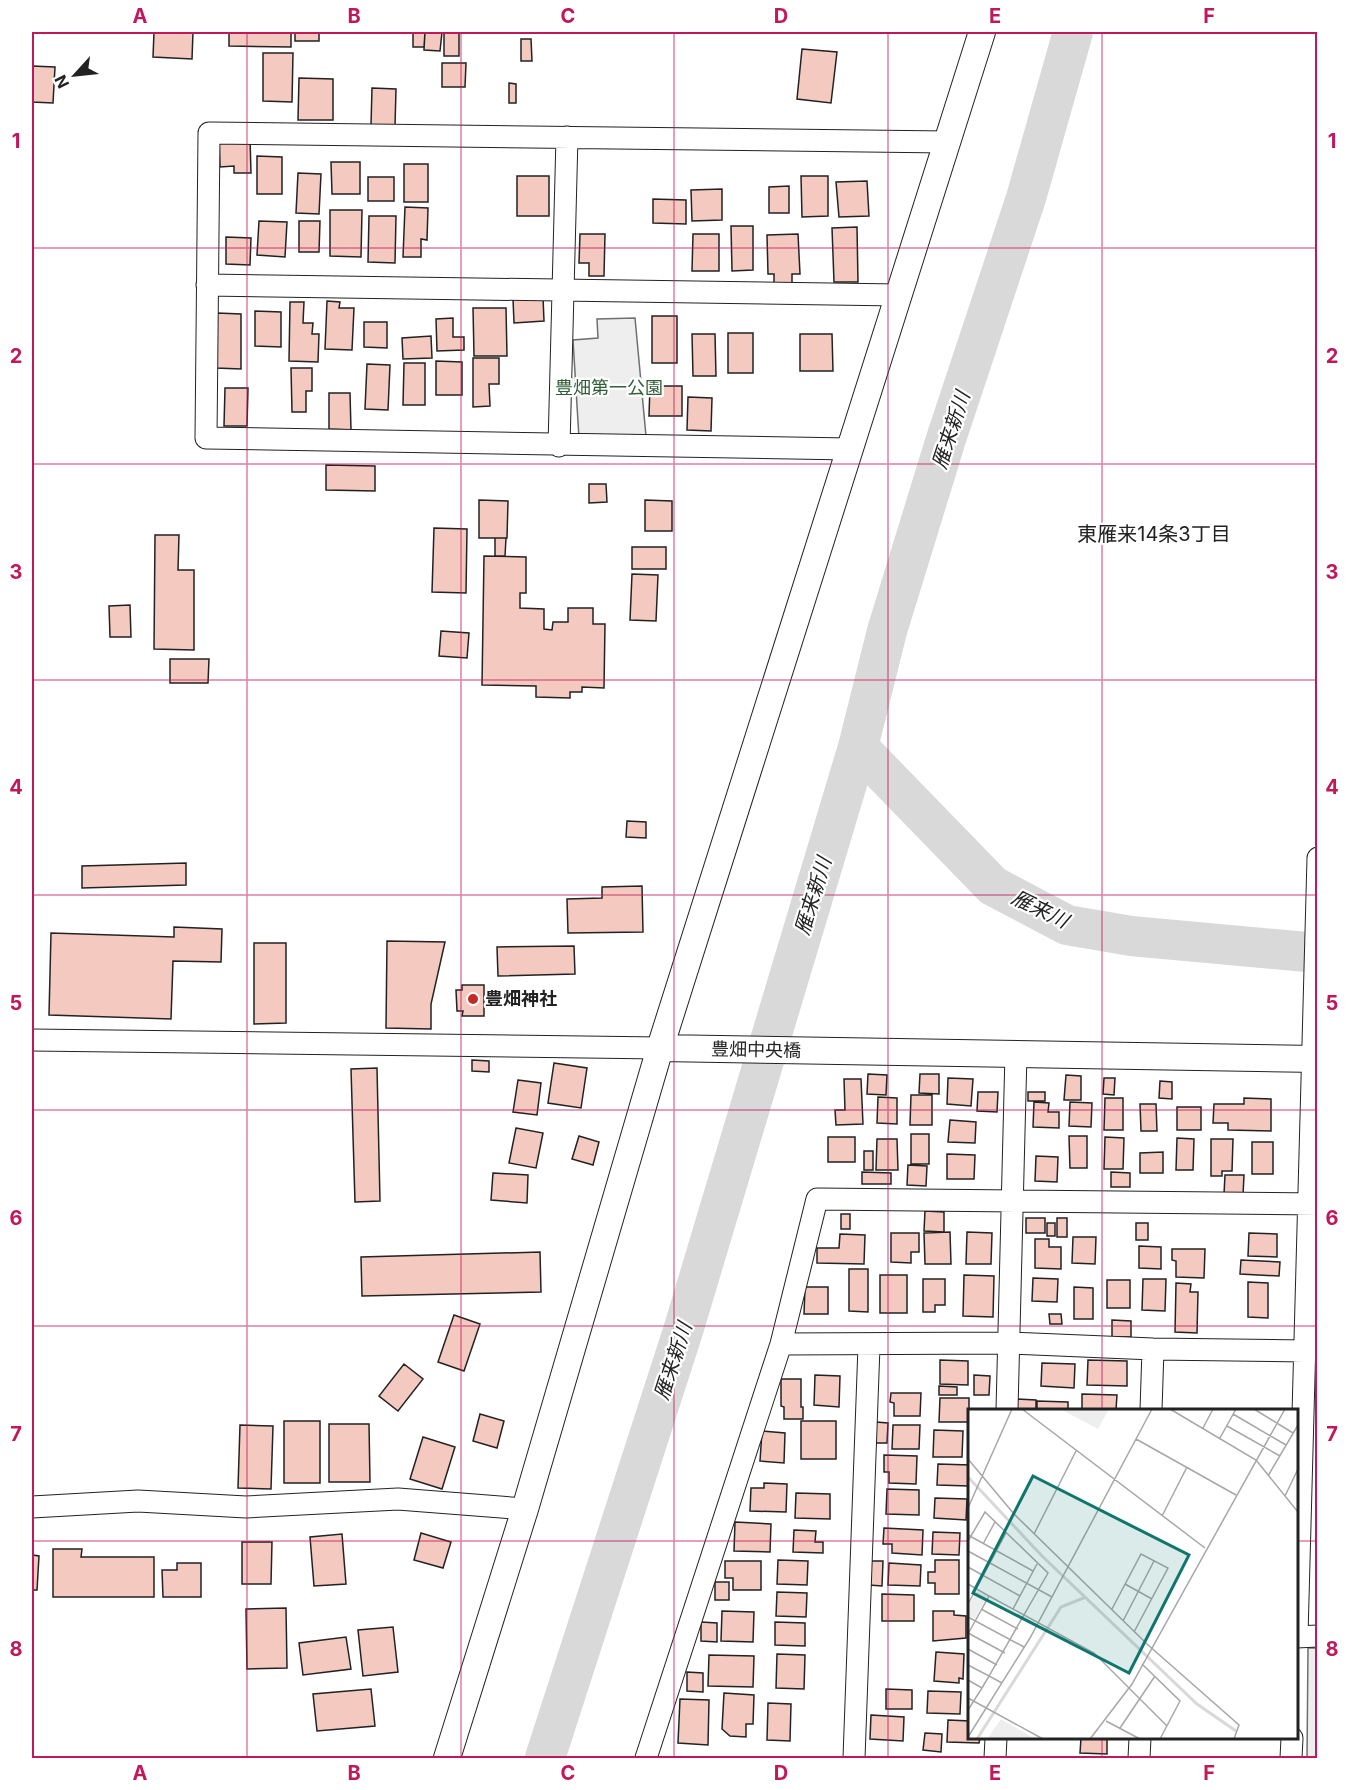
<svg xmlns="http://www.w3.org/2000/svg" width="1349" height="1790" font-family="Inter,'Noto Sans JP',sans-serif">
<rect width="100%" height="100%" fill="#fff"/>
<path fill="#eee" stroke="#6f6f6f" stroke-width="1.5" d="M635,318L646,436L579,438L573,340L598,338L597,319Z
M1308,1648H1317V1758H1307Z"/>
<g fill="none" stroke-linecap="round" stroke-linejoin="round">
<path stroke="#d9d9d9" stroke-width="40" d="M858,747L993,886L1067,925L1131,936L1318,953
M545,1758L683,1331L858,747L887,631L946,439L1026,198L1073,32"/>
</g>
<path fill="#f3c9c0" stroke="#222" stroke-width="1.5" d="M154,32H193L192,59L153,57Z
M229,32H291V47L229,46Z
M295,32H319V41H295Z
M413,32H425L424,47H413Z
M425,32H442L440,51L424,50Z
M444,32H459V56H444Z
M521,39H531L532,61H521Z
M802,49L837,52L831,103L797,99Z
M263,53H293L292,102L263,101Z
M442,63H466L465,87H442Z
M32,66L55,67L53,103L32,102Z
M299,78L333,79V120H298Z
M509,83L516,84V103H509Z
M372,88L396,89L395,126L371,125Z
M219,138H250L251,173H234V166L220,167Z
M257,156L282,157V194H257Z
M331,162H360V194H332Z
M404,164H428V202H404Z
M298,173L321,174L319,214L296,213Z
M517,176H549V216H517Z
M801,176H828V216L802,217Z
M368,177H394V201H368Z
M867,181L869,216L839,217L836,182Z
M789,186V213H769V187Z
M722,189V220L692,221L691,190Z
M653,199L686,200V224L653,223Z
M405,207L428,208L427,240L421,239V257H403Z
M330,210H362L361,257L330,256Z
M369,216H396L395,263L368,262Z
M259,221L287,222L285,257L257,255Z
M299,221H320L319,252H299Z
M731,226H753V270L732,271Z
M857,227L858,282H834L832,228Z
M580,234H605L604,276H589V263H579Z
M693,234H719V271H692Z
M798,234L800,274H792V283L774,284V274H768L767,235Z
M226,237L251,238L250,265L226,264Z
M543,297L544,321L514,323L513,299Z
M327,301L340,302L339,308H354L352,350L325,349Z
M290,302H304L303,323H313L312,334H319L318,362L289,361Z
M473,308H506L507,356H474Z
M255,311L281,312V347L255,346Z
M217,313L241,314V369L216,368Z
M652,316H677V363H652Z
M453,318V337H464V350L437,351L436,319Z
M364,322H387V348L364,347Z
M728,333H753V373H728Z
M692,334H715L716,376H693Z
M800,334H832L833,371H800Z
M431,336L432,358L403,359L402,338Z
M473,358H499V384H489L490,406L473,407Z
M436,361L462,362V395H436Z
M404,363H425V405H403Z
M367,364L390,365L388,410L365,409Z
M291,368H312V391H306V412H292Z
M650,386H682V416H649Z
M225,388H248L247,426H224Z
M329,393H350L351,430L329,429Z
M688,397L712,398L711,431L687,430Z
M326,465L375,466V491L326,490Z
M589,484H606L607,502L589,503Z
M479,500L508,501L507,538H479Z
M645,500L672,501V531H645Z
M434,528L467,529L466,593L432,592Z
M155,535H179L178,570H194V650L154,649Z
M495,538H506L505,556H495Z
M632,547H666V569H632Z
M484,556L526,557V593H520V608L544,609V629L552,630L553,622H568V608H593V624H605L604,688L582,687V692H570V698L536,697V686L482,685Z
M632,574L658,575L656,621L630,620Z
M130,605L131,637H110L109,606Z
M441,631L469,633L467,658L439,656Z
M170,659H209L208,683H170Z
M627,821L646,822V838L626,837Z
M186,863V885L82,888V866Z
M642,886L643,932L568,933L567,899L602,898V887Z
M174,927L222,929L221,962L173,961L171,1019L49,1015L51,933L174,937Z
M387,941L445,942L431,1004V1029L386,1028Z
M254,943H286V1023L254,1024Z
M574,946L575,974L498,976L497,947Z
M462,985H484V1016H462L463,1011H457L456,990H462Z
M472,1060L489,1061V1072L472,1071Z
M554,1063L587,1068L581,1108L548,1103Z
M377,1068L380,1201L355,1202L351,1069Z
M868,1074L887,1075L886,1095L867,1094Z
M920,1074H939V1094L919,1093Z
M1066,1075L1081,1076V1100H1064Z
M948,1078L973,1079L971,1106L947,1104Z
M1104,1078H1115L1114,1095L1103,1094Z
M844,1079H861L863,1124L836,1125L835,1110H845Z
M518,1080L541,1083L537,1115L513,1112Z
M1160,1081L1172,1082V1099L1159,1098Z
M978,1092H998L997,1112L977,1111Z
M1028,1092H1045V1101H1028Z
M911,1095H932V1125H910Z
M878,1097L897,1098V1124L877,1123Z
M1105,1098H1123V1130H1104Z
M1244,1098L1271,1099V1131L1228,1130V1123H1213L1214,1104H1244Z
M1034,1102L1049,1103L1048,1112H1059V1128L1033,1127Z
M1070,1102L1092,1103L1091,1127L1069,1126Z
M1140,1104H1156L1157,1131H1141Z
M1177,1107H1201V1130H1177Z
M950,1120L976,1122L975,1143L948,1142Z
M516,1128L543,1133L536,1168L509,1163Z
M911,1134H929V1164H911Z
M579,1136L599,1142L593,1165L572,1159Z
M1069,1136H1087V1168H1070Z
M828,1137H855V1162H828Z
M1105,1137L1124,1138L1123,1169H1104Z
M1177,1138L1194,1139L1193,1170H1176Z
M877,1139H897L898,1170H876Z
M1211,1139H1233L1232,1171H1222V1176H1211Z
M1252,1142H1273V1174H1252Z
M864,1151H873V1170H864Z
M1163,1152V1173H1140V1153Z
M947,1154L975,1155L974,1179H947Z
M1036,1156L1058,1157L1057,1182L1035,1181Z
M908,1165L927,1166L926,1186L907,1185Z
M862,1172L891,1173V1184H862Z
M1111,1172L1130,1173V1187H1111Z
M493,1173L528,1175L527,1203L491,1200Z
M1225,1175H1244L1243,1195L1224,1194Z
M925,1211L944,1212V1232L924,1231Z
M841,1214H850V1229H841Z
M1026,1218H1045V1233H1026Z
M1057,1218H1067V1237H1057Z
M1047,1223H1055V1236H1047Z
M1136,1223H1148V1240H1136Z
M950,1232L951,1264H925L924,1233Z
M967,1232L992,1233L991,1264H966Z
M891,1233H919V1252H911V1263L891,1262Z
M1249,1233L1277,1234V1257L1248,1256Z
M840,1234L865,1235L864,1264L817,1263V1248H839Z
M1073,1237H1096L1095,1264L1072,1263Z
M1035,1239H1049V1247H1061V1269L1035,1268Z
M1139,1246L1161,1247V1269L1139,1268Z
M1172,1249H1205L1204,1278L1176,1277V1261L1172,1260Z
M540,1252L541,1292L362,1296L361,1257Z
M1241,1260L1280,1262L1279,1276L1240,1274Z
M849,1269H868V1312L849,1311Z
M880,1275H907V1313H880Z
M964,1275L994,1276L993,1317L963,1316Z
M1033,1278L1058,1279L1057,1302L1032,1301Z
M923,1279H945V1305H935V1312H923Z
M1143,1279H1166L1165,1311L1142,1310Z
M1107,1280H1130V1308H1107Z
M1248,1282L1268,1283V1318L1248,1317Z
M1176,1283L1191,1284L1190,1292H1198L1197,1333L1175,1332Z
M805,1287H828V1314H804Z
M1074,1287L1093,1288V1319H1074Z
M1049,1314H1061L1062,1324H1050Z
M454,1315L480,1324L464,1371L438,1362Z
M1112,1320L1131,1321V1337H1112Z
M940,1360L968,1361V1385L940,1384Z
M1088,1360L1127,1361V1386L1087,1385Z
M1042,1363L1075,1364L1074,1388L1041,1386Z
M404,1364L423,1379L398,1411L379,1396Z
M815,1375L840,1376L839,1407L814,1405Z
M974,1375L990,1376L989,1395H974Z
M781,1379H801V1407H803V1419H784V1407L781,1406Z
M939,1386L957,1387V1395H939Z
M891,1393H921L920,1416H894V1403L890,1402Z
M1082,1394L1117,1395L1116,1410H1082Z
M940,1398H969V1422H939Z
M1017,1399L1036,1400V1410H1017Z
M1037,1401L1068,1402V1410H1037Z
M480,1414L504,1421L497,1448L473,1441Z
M284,1421H320V1483H284Z
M801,1421H836V1459H801Z
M876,1422L888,1423L887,1443H875Z
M329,1424H369L370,1482H329Z
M240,1425L273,1426L271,1489L238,1488Z
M893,1425H920L919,1449H892Z
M934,1430L963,1431L962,1457H933Z
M762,1431L785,1433L784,1463L760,1461Z
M423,1437L455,1447L442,1489L410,1479Z
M884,1455L917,1456L916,1484L889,1483V1472H884Z
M938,1464L970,1465L969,1486L937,1485Z
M764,1483L787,1484L786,1512L750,1511L751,1488H764Z
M887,1489L919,1490V1515L886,1514Z
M796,1493L830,1494V1519L795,1518Z
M935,1498L967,1499L966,1520L934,1518Z
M735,1522L771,1524L770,1552L734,1551Z
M884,1528L923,1530L922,1555L892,1553V1544H883Z
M794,1530L816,1531L815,1542H823V1553L793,1552Z
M933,1532L960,1533L959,1555L932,1554Z
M421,1533L451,1542L443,1568L414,1560Z
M342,1534L346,1584L314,1586L310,1537Z
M242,1542H272L271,1584H242Z
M32,1547L33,1555L39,1556L37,1590H32Z
M53,1549H82L81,1557H154V1597H53Z
M778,1560L808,1561L807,1585L777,1584Z
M935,1560H959V1594H935V1583H928V1572H935Z
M725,1561H761V1590H733V1578H725Z
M870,1561H883L882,1586L869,1585Z
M177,1563H201V1597H163L162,1570H177Z
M889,1563L921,1565L920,1586L888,1585Z
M715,1582H729V1600H715Z
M777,1592L807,1593L806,1617L776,1616Z
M882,1594L914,1595V1621H882Z
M286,1608L287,1668L247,1669L246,1609Z
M722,1611L754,1612L753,1642L721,1641Z
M933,1611H954V1615L966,1616V1638L933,1641Z
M701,1622L717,1623V1642L701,1641Z
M775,1622L805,1623V1646L775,1645Z
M393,1627L398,1672L363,1676L358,1630Z
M346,1637L351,1669L303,1675L299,1643Z
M936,1652L964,1654L963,1679L959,1678V1683L934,1681Z
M777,1654L805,1655L804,1689L776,1688Z
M709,1655L754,1656L753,1687L708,1686Z
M687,1672L703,1673V1692L687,1691Z
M371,1689L375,1726L317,1731L313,1694Z
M886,1689L912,1690V1709H886Z
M928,1691L961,1692L960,1714L927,1713Z
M724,1693L754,1695L753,1724H746V1737L730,1736L722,1729Z
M680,1699L709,1700L708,1745L678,1743Z
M768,1703L791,1704L790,1741L767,1740Z
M871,1715L904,1717L903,1741L870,1739Z
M948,1720L970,1721V1738H980L979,1743L947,1742Z
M925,1733L942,1734L941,1752L923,1750Z
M1081,1738H1107V1754L1080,1753Z"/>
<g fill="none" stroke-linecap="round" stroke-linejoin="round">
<g stroke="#222" stroke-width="23">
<path id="minor" d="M207,285L899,295
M559,446L567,137
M850,449L206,438L209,133L947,142
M32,1040L660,1048
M781,1344L1009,1343L1153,1349L1306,1351
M1007,1410L1016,1053
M1151,1410L1153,1349
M32,1507L138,1501L246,1507L398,1499L525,1509
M1297,1636L1318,858
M1296,1637L1318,1636
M646,1758L781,1344L817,1199L1318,1204
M854,1758L869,1346
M995,1758L996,1738
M1139,1758L1140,1738
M1291,1758L1292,1738"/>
</g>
<g stroke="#222" stroke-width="28">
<path id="tertiary" d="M660,1048L1318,1059
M447,1758L525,1509L660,1048L982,32"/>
</g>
<use href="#minor" stroke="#fff" stroke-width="21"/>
<use href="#tertiary" stroke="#fff" stroke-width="26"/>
</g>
<path fill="none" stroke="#c2185b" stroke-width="1.5" stroke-opacity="0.55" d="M247,32V1758M461,32V1758M674,32V1758M888,32V1758M1102,32V1410M32,248H1318M32,464H1318M32,680H1318M32,895H1318M32,1110H1318M32,1326H1318M32,1541H970M1296,1541H1318M1102,1738V1758"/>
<circle fill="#c62828" stroke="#fff" stroke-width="2" cx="473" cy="999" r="6"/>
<g text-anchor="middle" stroke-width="4.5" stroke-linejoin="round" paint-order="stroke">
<g font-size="18" fill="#2f5e38" stroke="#fff">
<text x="609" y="394">豊畑第一公園</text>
</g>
<g font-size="18" font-weight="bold" fill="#222" stroke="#fff" text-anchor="start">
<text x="485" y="1005">豊畑神社</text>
</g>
<g font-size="18" fill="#222" stroke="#fff">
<text transform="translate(756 1050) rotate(1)" y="6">豊畑中央橋</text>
</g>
<g font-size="20" font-style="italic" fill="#222" stroke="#fff">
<text transform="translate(951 430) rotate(-72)" y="7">雁来新川</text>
<text transform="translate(813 896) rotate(-73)" y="7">雁来新川</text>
<text transform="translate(1040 909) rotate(26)" y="7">雁来川</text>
<text transform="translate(673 1361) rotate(-72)" y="7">雁来新川</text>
</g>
<g font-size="20" fill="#222" stroke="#fff">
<text x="1154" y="541">東雁来14条3丁目</text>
</g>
</g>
<g transform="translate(968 1409)">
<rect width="330" height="330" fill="#fff"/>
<path d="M92,0H141L130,20ZM9,182L19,187L7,210L0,206V197ZM33,310L67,330H19Z" fill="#eee"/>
<path fill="none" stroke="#d9d9d9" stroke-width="3" d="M0,68L74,147L229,295L268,322M9,330L93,198L118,188"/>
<path fill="none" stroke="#a7a7a7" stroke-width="1.5" d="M54,0L237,139M202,0L288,51L330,103M286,0L325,24M265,5L318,36M259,17L312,47M235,19L245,0M252,29L268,0M168,30L268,86M0,50L46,105L179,235L271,316L266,330M300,67L330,16M317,87L330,60M0,99L44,0M194,107L219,58M66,125L108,42M0,126L65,162M0,132L17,103L80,164L21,267L0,256M15,135L27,113M0,142L84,188M0,158L52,187M0,175L21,187L0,225M157,175L184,190M21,187L126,244L199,317M0,195L38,124M13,200L50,220M45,200L69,155M144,200L173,145L200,159L166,223M0,208L56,238M155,212L186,152M0,224L37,244M0,240L29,256M174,255L212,292L192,330M0,271L14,279L0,301M14,279L21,267L34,274M0,289L75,330M138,312L172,330M152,319L187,267M0,328L62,229L184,0M122,330L164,275L317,0"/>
<path fill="#0f766e" fill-opacity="0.15" stroke="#0f766e" stroke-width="3" d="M65,67L221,146L161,264L5,184Z"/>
<rect width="330" height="330" fill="none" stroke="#222" stroke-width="3"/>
</g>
<rect width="1349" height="1790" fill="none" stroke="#ffffff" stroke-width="66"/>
<g transform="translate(75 75) rotate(243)" stroke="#ffffff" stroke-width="4.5" paint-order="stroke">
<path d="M0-4.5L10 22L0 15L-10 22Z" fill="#222222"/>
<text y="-9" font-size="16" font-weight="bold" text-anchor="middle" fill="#222222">N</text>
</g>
<rect x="33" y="33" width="1283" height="1724" fill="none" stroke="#c2185b" stroke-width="2"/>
<g font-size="20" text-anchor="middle" font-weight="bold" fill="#c2185b">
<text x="140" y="23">A</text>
<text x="354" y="23">B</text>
<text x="568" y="23">C</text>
<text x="781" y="23">D</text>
<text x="995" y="23">E</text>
<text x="1209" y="23">F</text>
<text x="16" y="148">1</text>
<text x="1332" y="148">1</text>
<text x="16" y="363">2</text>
<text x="1332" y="363">2</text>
<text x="16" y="579">3</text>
<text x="1332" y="579">3</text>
<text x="16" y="794">4</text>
<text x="1332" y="794">4</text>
<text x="16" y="1010">5</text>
<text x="1332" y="1010">5</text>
<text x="16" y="1225">6</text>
<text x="1332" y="1225">6</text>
<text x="16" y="1441">7</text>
<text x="1332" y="1441">7</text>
<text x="16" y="1656">8</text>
<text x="1332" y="1656">8</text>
<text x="140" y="1780">A</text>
<text x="354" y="1780">B</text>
<text x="568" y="1780">C</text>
<text x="781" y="1780">D</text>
<text x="995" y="1780">E</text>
<text x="1209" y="1780">F</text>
</g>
</svg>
